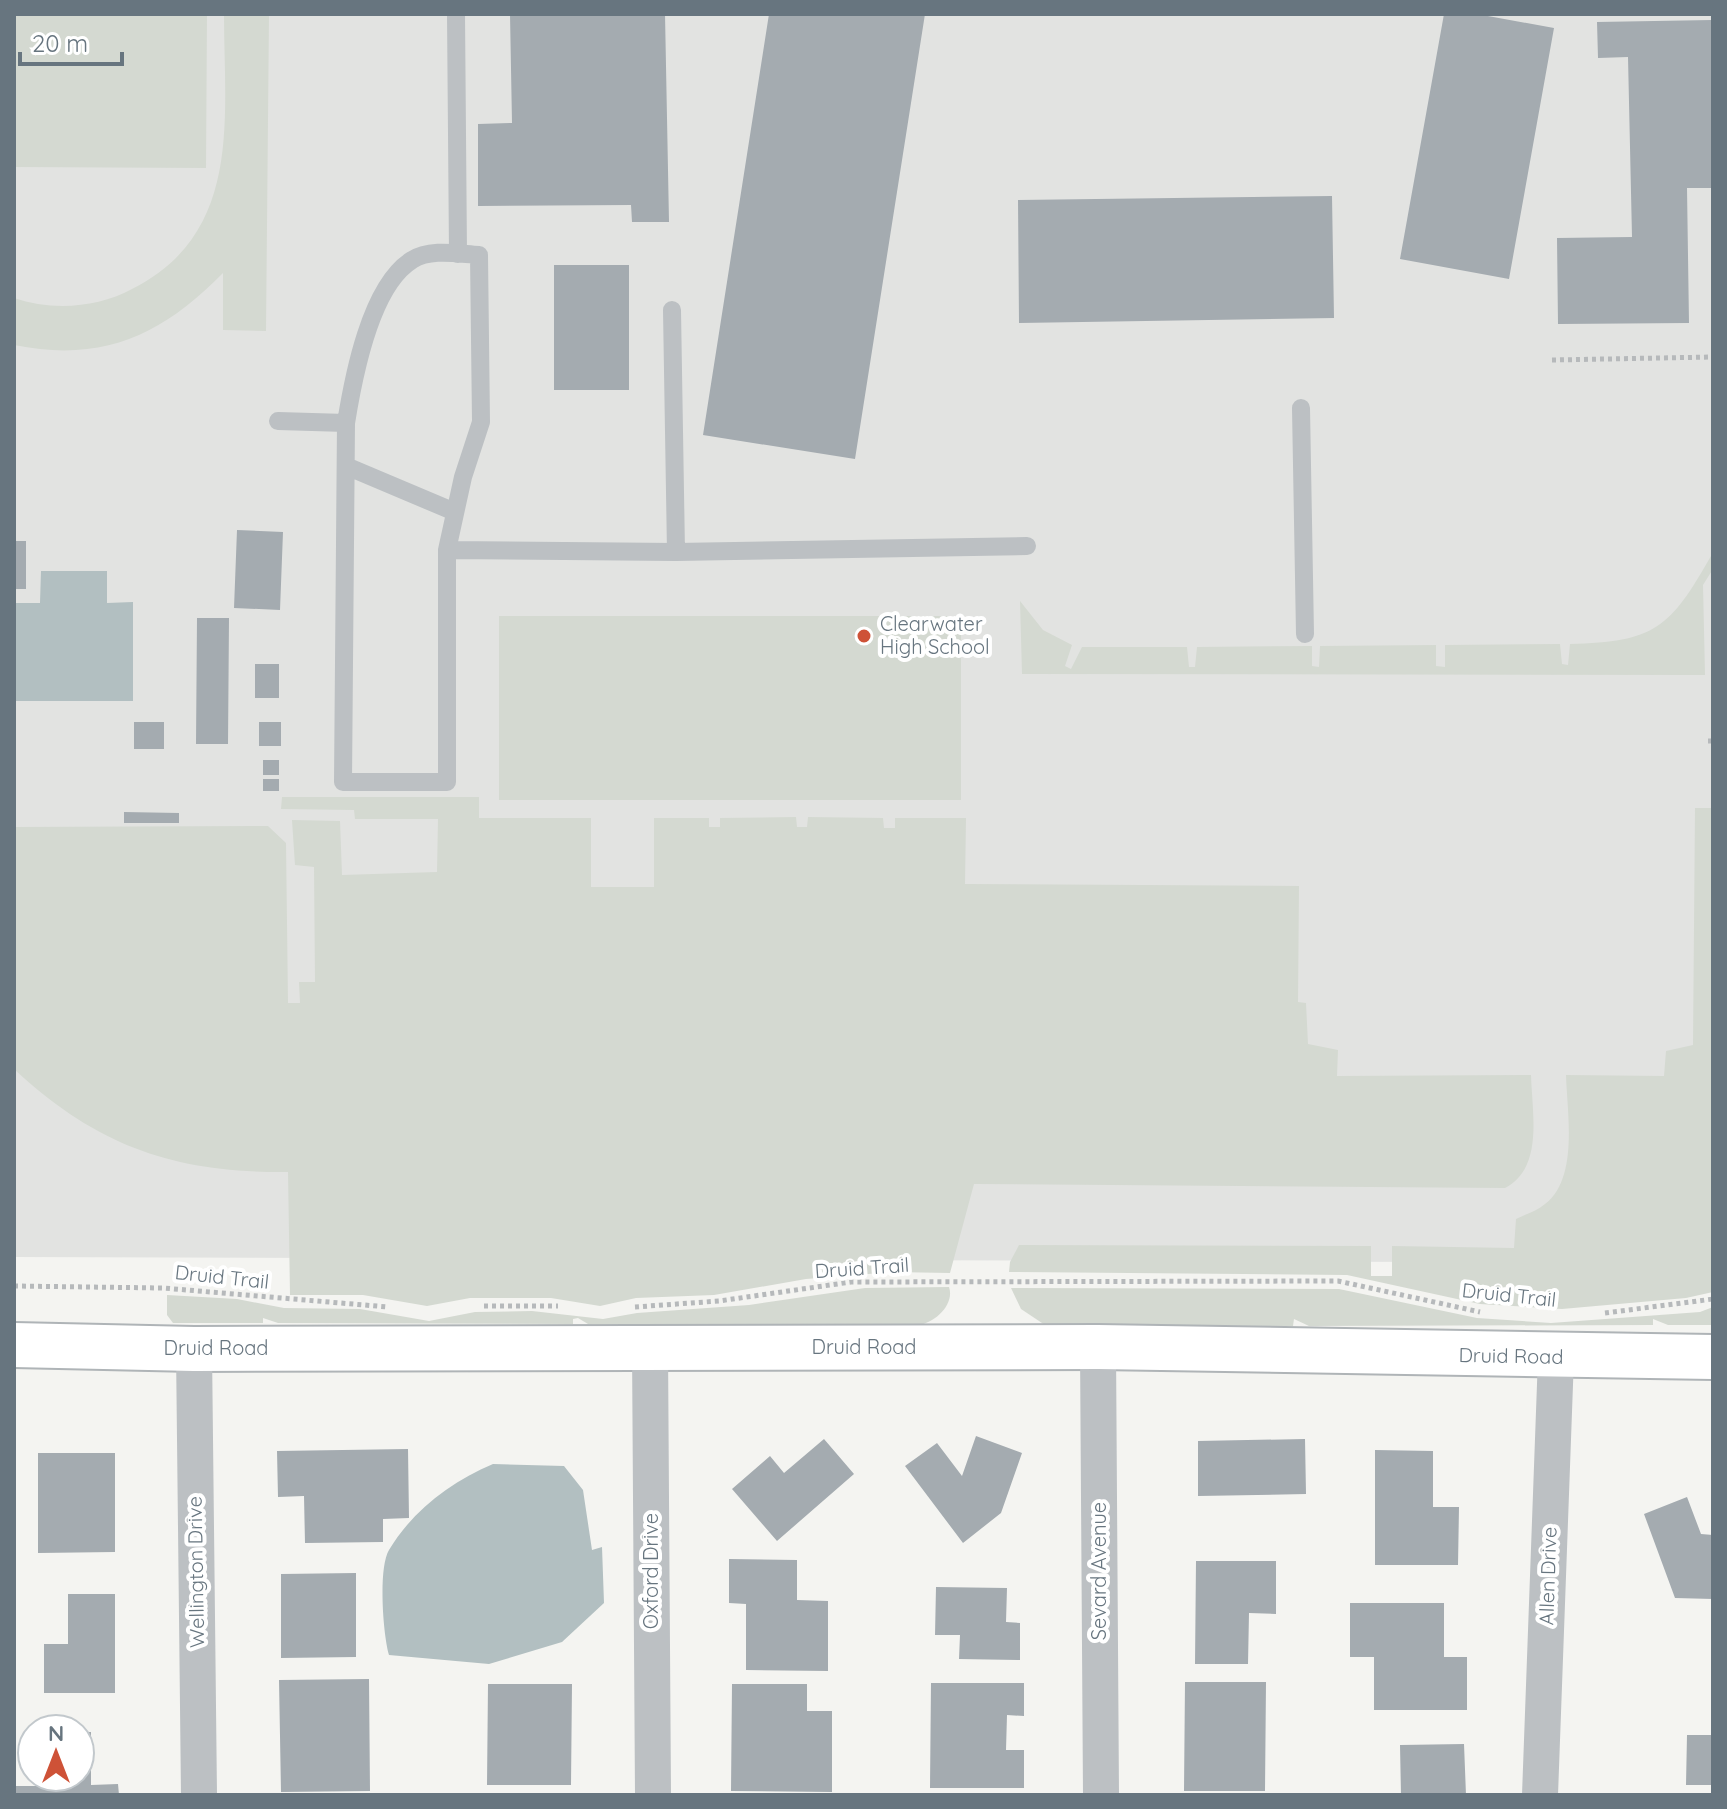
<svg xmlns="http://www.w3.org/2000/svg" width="1727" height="1809" font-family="Quicksand,sans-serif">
<rect width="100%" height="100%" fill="#f4f4f1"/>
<path fill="#e2e3e1" d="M14,14H1713V1263L14,1257Z"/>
<path fill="#d4d9d1" d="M14,14H207L206,168L14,167Z
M224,14H269L266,331L223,330V273C162,335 103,363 14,345V298C52,311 97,308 132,289C243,233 224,119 224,14Z
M1711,556L1713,569L1703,585L1705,675L1022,674L1020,601L1043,630L1072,645L1065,666L1071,669L1082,647H1187L1189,667H1195L1197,647L1312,646V666L1319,667L1320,646L1436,645V666L1445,667V645L1560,644L1562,664L1568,665L1570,644C1655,642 1670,628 1711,556Z
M499,616H961V800H499Z
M282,797H479V818H591V887H654V818H709V827H720V818L796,817L797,827H807L808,817L883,818L884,828H895V818H966L965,884L1299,886L1298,1002L1306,1003L1308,1044L1338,1050L1337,1076L1531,1075C1532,1113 1544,1168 1505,1188L974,1184L950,1273L893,1272L806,1279L714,1295L636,1298L600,1306L551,1298H470L427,1306L363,1295H290L288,1172C175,1173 98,1147 14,1069V827L268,826L286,843L288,1003H300L299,982H315L314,867L295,865L292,820L340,821L342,875L437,872L438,819H355L354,810L281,809Z
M1695,808H1713V1292L1686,1298L1562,1309L1480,1304L1347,1275L1009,1272L1010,1262L1019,1245L1371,1246V1276H1392V1246L1514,1248L1516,1219C1526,1214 1537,1211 1545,1204C1579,1178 1567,1112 1566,1075L1664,1076L1666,1051L1693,1045Z
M949,1287C955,1304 935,1323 918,1325L588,1324L578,1318L573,1319V1324L278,1323L263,1318V1323H173L167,1315V1295L237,1299L284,1308L360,1309L429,1321L475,1312L532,1311L603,1319L637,1313L749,1305L865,1288Z
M1011,1288L1339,1289L1477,1318L1551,1323L1700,1312L1713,1307V1325H1668L1653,1319V1325L1309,1326L1294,1319L1293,1326L1045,1325L1021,1309Z"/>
<path fill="#b2bfc1" d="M41,571H107V603L133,602V701H14V603H40Z
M493,1464L564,1466L583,1490L592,1550L602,1547L604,1603L562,1642L489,1664L389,1655C383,1635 378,1568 389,1550C413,1510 451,1482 493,1464Z"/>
<path fill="#a4abb0" d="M510,14H665L669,222H632L631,205L478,206V124L512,123Z
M769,14H925L855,459L703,435Z
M1444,14H1477L1554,28L1509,279L1400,259Z
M1712,20L1713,188H1687L1689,323L1558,324L1557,238L1632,237L1628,57L1598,58L1597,22Z
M1332,196L1334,318L1019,323L1018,200Z
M554,265H629V390H554Z
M237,530L283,532L280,610L234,608Z
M14,541H26V589H14Z
M197,618H229L228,744H196Z
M255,664H279V698H255Z
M134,722H164V749H134Z
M259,722H281V746H259Z
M263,760H279V775H263Z
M263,779H279V791H263Z
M124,812L179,813V823H124Z
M976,1436L1022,1453L1001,1513L963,1543L905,1466L937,1443L962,1476Z
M824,1439L854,1474L777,1541L732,1489L770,1456L784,1473Z
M1305,1439L1306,1494L1198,1496V1441Z
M408,1449L409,1518L383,1519V1542L305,1543L304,1496L278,1497L277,1451Z
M1375,1450L1433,1451V1507H1459L1458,1565H1375Z
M38,1453H115V1552L38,1553Z
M1687,1497L1701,1534L1713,1535V1599L1675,1598L1644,1514Z
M729,1559L797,1560V1600L828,1601V1671L746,1670V1604L729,1603Z
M1196,1561H1276V1614L1249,1613L1248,1664H1195Z
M356,1573V1657L281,1658V1574Z
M936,1587L1007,1588L1006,1622L1020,1623V1660L959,1659L960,1635H935Z
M68,1594H115V1693H44V1644H68Z
M1350,1603H1444V1657H1467V1710H1374V1657H1350Z
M369,1679L370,1791L281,1792L279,1680Z
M1185,1682H1266L1265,1791H1184Z
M931,1683H1024V1716L1007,1715L1006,1750H1024V1788H930Z
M488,1684H572L571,1785H487Z
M732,1684H807V1711H832V1792L731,1791Z
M80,1732H91V1785L118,1784L119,1795H14V1786H38L37,1777H80Z
M1687,1735H1713V1785H1686Z
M1464,1744L1466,1795H1401L1400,1745Z"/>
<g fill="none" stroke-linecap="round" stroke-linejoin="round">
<g stroke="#afb4b7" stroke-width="48">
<path id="secondary" d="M14,1345L194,1349L1098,1347L1713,1357"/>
</g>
<path stroke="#b6b9bb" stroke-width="5" stroke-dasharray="4 4" stroke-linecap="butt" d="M1552,360L1713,357
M1708,741H1713
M14,1286L163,1288L388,1307
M484,1306H558
M635,1307L719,1301L851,1282L1338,1281L1480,1312
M1605,1313L1713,1299"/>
<path stroke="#bcc0c3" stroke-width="18" d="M456,14L458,254
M672,310L676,552
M1301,408L1305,634
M278,421L346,423L343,782H447V550L676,552L1027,546
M346,423C353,379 370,286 412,260C430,248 459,254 479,255L481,422L463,477L447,550
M346,466L455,512"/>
<path stroke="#bcc0c3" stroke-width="36" d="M650,1347L653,1795
M1098,1347L1101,1795
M194,1349L199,1795
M1540,1795L1556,1357"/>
<use href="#secondary" stroke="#fff" stroke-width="44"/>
</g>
<circle fill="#ce5237" stroke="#fff" stroke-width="3" cx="864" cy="636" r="8"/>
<g text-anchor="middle" stroke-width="8" stroke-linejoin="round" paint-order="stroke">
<g font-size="20" fill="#67757f" stroke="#fff" text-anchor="start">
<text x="880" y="631">Clearwater<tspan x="880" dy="23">High School</tspan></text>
</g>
<g font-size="20" fill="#67757f" stroke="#fff">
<text transform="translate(862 1268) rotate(-4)" y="7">Druid Trail</text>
<text transform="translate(222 1277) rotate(6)" y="7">Druid Trail</text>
<text transform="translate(1509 1295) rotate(6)" y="7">Druid Trail</text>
<text x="864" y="1354">Druid Road</text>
<text x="216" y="1355">Druid Road</text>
<text transform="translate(1511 1356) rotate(1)" y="7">Druid Road</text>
<text transform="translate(651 1571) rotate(-90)" y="7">Oxford Drive</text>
<text transform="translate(1099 1571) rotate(-90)" y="7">Sevard Avenue</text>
<text transform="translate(196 1572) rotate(-91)" y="7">Wellington Drive</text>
<text transform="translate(1548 1576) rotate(-88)" y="7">Allen Drive</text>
</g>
</g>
<rect width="1727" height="1809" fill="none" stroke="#67757f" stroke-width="32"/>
<g transform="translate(56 1753)"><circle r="38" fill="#ffffff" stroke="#c2c8cc" stroke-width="2"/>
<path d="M0-6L14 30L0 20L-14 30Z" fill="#ce5237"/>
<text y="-12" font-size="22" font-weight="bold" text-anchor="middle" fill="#67757f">N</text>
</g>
<path d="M20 52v12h102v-12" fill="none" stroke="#67757f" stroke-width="4"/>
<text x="32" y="52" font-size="24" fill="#67757f" stroke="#ffffff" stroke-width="6" paint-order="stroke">20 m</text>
</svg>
